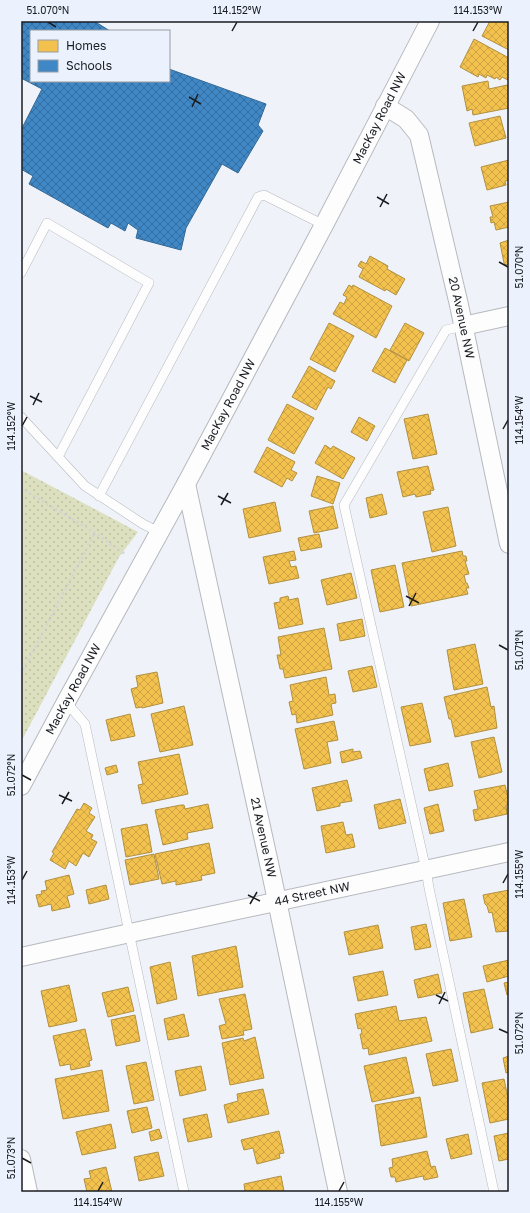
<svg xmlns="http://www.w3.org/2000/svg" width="530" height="1213" font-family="'Golos Text',sans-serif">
<defs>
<pattern id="park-dots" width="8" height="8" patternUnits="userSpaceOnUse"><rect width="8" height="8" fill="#dce0bf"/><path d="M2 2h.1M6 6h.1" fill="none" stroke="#bcc0a4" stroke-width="1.8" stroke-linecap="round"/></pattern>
<pattern id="homes-cross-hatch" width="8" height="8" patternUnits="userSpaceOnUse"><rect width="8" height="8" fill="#f2c14e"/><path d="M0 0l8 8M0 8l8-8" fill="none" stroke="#cfa544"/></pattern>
<pattern id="schools-cross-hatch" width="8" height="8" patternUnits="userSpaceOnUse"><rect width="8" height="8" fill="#3f88c5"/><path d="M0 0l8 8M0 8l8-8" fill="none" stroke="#346ea0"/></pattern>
</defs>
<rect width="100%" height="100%" fill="#eff3f9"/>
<path fill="url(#park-dots)" d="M21,470L138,532L119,557L21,742Z"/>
<path fill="url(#homes-cross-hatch)" stroke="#b19040" d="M490,21H509V50L482,36Z
M474,39L509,58V78L508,80L502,77L500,80L496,77L495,79L487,75L486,78L479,74L478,77L460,67Z
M488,81L489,89L507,85L509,91V108L473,115L472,109L467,111L462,86Z
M500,116L506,138L475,146L469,123Z
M509,160V180L505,181L506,185L487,190L481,167Z
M509,202V227L496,230L494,222L491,223L490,217H493L490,206Z
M509,240V267L508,264L505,265L504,263L500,243Z
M370,256L388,266L387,269L405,279L396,295L386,289L385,291L359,277L363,269L358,266L361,261L366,264Z
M349,285L352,287L353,285L392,306L376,338L333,314L340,302L344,304L347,297L343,295Z
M329,323L354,336L335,372L310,359Z
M405,323L424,333L409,361L390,350Z
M385,348L407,360L395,383L372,371Z
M309,366L335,381L331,389L328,387L316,410L292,397Z
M287,404L314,418L294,454L268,440Z
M428,414L437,454L413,459L404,419Z
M359,417L375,426L367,441L351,432Z
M325,445L331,449L333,446L355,458L343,479L315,463Z
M267,447L295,462L291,470L297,473L292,481L287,478L282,487L254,472Z
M428,466L434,490L430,491L431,494L416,497L415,494L403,497L397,472Z
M317,476L340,483L333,504L311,496Z
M382,494L387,514L370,518L366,498Z
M275,502L281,531L249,538L243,509Z
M333,506L338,528L314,533L309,511Z
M448,507L456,546L432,552L423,512Z
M319,534L322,547L301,551L298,538Z
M294,551L296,560L289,561L291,567L296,566L299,578L269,584L263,557Z
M462,551L463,556H466L467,561H465L469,574L464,575L466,583H467L469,588H466L468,594L411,606L402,563Z
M395,565L404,607L380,612L371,570Z
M351,573L357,598L327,605L321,580Z
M288,596L289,600L298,598L303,624L279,629L274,603L280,602V598Z
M362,619L365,636L340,641L337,624Z
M324,628L332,669L285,678L283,669H280L277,655H281L278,637Z
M475,644L483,684L454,690L447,650Z
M372,666L377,687L353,692L348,671Z
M157,672L163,703L142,708V707L136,708L131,689L138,687L136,676Z
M326,677L329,695L335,694L336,703L331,704L333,715L297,723L296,714L292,715L289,702L293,701L290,685Z
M487,687L491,707L494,706L497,728L455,737L451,719H449L444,697Z
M422,703L431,742L410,746L401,707Z
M184,706L193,745L160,752L151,714Z
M130,714L135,736L111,741L106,720Z
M334,721L338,740L327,742L331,763L304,769L295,729Z
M494,737L502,772L479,778L471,742Z
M353,749V752L360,751L362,758L342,763L340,752Z
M179,754L188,794L142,804L138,785L143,784L138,762Z
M448,763L453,786L429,791L424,769Z
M116,765L118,772L107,775L105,768Z
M347,780L352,801L340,803V806L317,811L312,788Z
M505,785L509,802V804L506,805L507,814L475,821L473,810L478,809L474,791Z
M400,799L406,823L379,829L374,805Z
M84,803L92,808L89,813L95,817L86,831L93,835L91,839L97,842L89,857L83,853L76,866L69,861L65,869L50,860L54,853L52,852L77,809L80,810Z
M208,804L213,828L187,833L188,839L163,845L155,810L181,805H184L185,809Z
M438,804L444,831L430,834L424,808Z
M343,822L346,835L352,834L355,847L326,853L321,826Z
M147,824L152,852L126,857L121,829Z
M209,843L215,873L201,876L202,880L176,885V881L162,884L155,854Z
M154,854L159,879L130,885L125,860Z
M69,875L74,894L67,896L70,907L52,911L51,904L39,907L36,895L42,894L41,891L47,890L45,881Z
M106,885L109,899L89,904L86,890Z
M508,887H509V931L496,932L492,912L489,913L487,906L485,904L483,895L509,890Z
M464,899L472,937L450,941L443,903Z
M426,924L431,947L415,950L411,927Z
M378,925L383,948L349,955L344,932Z
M236,946L243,987L198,996L192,956Z
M509,960V976L487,982L483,966Z
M170,962L177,999L157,1004L150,967Z
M383,971L388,995L358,1001L353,977Z
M438,974L442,993L418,998L414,980Z
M509,982V998L508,994L507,995L504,983Z
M69,985L77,1021L49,1027L41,991Z
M128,987L134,1011L108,1017L102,993Z
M484,989L493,1028L471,1033L463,993Z
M245,994L252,1029L243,1031L244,1035L222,1039L219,1026L226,1024L219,999Z
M396,1006L399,1021L426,1017L432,1041L369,1055L368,1048L363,1049L360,1034H362L361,1028L358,1029L355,1014Z
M184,1014L189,1036L168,1040L164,1019Z
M135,1015L140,1041L116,1046L111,1020Z
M85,1029L92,1060L89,1061L90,1066L71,1070L70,1064L60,1066L53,1036Z
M255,1037L264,1078L230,1085L222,1043L243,1038L244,1041Z
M451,1049L458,1081L433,1086L426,1054Z
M509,1056V1072L506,1073L503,1058Z
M406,1057L414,1093L372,1102L364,1066Z
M146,1062L154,1100L134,1104L126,1066Z
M201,1066L206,1090L180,1096L175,1071Z
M102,1070L109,1111L63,1119L55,1079Z
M504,1079L509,1103V1119L490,1123L482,1083Z
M263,1089L269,1114L228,1123L224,1105L238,1101L237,1094Z
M420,1097L427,1137L381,1146L375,1105Z
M147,1107L152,1128L132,1133L127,1111Z
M207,1114L212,1137L188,1142L183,1119Z
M111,1124L116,1148L82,1155L76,1132Z
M159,1129L162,1138L151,1141L149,1132Z
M279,1131L284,1153L279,1154L280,1158L257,1164L253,1148L244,1150L241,1140Z
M509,1133V1159L499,1161L494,1136Z
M468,1134L472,1154L451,1159L446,1139Z
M427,1151L431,1167L435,1166L438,1177L424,1180L423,1176L396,1182L395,1177H391L389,1168L393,1167L392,1159Z
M158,1152L164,1176L139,1181L134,1157Z
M106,1167L112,1192H87L84,1179L91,1178L89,1171Z
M281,1176L284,1191L281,1192H245L244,1184Z"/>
<path fill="url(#schools-cross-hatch)" stroke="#346894" d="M21,21H94L110,31H31V81H169V69L266,104L258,125L263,131L238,173L222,164L186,228L181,250L136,238L138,230L128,223L125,231L111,223L108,228L29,184L33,176L21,169V130L42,89L21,78Z"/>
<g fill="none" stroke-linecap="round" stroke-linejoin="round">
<g stroke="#b6b9be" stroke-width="10">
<path id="lane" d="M21,273L47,223L149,283L58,457
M463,326L446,330L344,505L426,870L429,888L494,1192
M21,417L85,486L143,524L159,532
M99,496L258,197L264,195L324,225
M66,702L85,724L184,1192"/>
</g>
<g stroke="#b6b9be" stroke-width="20">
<g id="street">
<path id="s1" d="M385,106L406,119L419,135L459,305L509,544"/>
<path d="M463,326L509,316"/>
<path id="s2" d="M186,484L272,877L338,1192"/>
<path id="s3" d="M21,786L66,702L186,484L324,225L430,21"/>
<path id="s4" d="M21,957L130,933L509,852"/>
<path d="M21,1159L28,1192"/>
</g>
</g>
<path stroke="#d1d3d4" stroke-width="2.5" stroke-dasharray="2 3" stroke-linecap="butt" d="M21,488L95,533L125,554
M21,674L95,533"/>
<use href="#lane" stroke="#fdfdfe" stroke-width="9"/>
<use href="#street" stroke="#fdfdfe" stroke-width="18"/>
</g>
<path fill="none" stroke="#1a1c20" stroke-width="1.5" d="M48,22L56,27M232,31L237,22M473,31L478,22M189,97L201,104M192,107L198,94M377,197L389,204M380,207L387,194M499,262L508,267M30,396L42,402M33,405L39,393M22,426L27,417M503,429L508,420M218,496L231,503M221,505L228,493M406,596L419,603M409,606L416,593M499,645L508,650M22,775L31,780M59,795L72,801M62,804L69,792M22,880L27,871M503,883L508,874M248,895L260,901M250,904L257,892M436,995L448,1001M439,1004L445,992M499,1029L508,1033M22,1158L31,1163M98,1191L103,1182M339,1191L344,1182"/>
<g text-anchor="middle" stroke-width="4" stroke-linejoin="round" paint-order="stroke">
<g font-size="12" fill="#1a1c20" stroke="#ebf2fd">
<text dy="4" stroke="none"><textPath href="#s3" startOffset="758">MacKay Road NW</textPath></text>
<text dy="4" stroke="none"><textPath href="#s1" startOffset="233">20 Avenue NW</textPath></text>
<text dy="4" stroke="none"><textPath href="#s3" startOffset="434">MacKay Road NW</textPath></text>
<text dy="4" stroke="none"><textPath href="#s3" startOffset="110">MacKay Road NW</textPath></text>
<text dy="4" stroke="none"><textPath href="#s2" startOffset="362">21 Avenue NW</textPath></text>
<text dy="4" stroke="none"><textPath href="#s4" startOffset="298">44 Street NW</textPath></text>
</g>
</g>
<rect width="530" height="1213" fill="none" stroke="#ebf2fd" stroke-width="44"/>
<rect x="30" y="30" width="140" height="52" fill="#ebf2fd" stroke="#979ca5"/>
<rect x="38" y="40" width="20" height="12" fill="#f2c14e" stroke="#979ca5"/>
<text x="66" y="50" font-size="12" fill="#1a1c20">Homes</text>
<rect x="38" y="60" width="20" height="12" fill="#3f88c5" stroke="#979ca5"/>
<text x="66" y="70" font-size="12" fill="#1a1c20">Schools</text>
<rect x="22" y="22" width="486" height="1169" fill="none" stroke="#1a1c20" stroke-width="1.5"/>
<g font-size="10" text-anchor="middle" fill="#1a1c20">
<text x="48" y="14">51.070°N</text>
<text x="237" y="14">114.152°W</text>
<text x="478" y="14">114.153°W</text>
<text transform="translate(519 267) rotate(-90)" y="4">51.070°N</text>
<text transform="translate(519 420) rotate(-90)" y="4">114.154°W</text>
<text transform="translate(11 426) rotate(-90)" y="4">114.152°W</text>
<text transform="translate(519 650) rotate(-90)" y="4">51.071°N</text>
<text transform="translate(11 775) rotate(-90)" y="4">51.072°N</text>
<text transform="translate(519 874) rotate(-90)" y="4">114.155°W</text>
<text transform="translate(11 880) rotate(-90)" y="4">114.153°W</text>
<text transform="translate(519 1033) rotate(-90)" y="4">51.072°N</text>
<text transform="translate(11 1158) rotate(-90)" y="4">51.073°N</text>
<text x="98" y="1206">114.154°W</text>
<text x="339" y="1206">114.155°W</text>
</g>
</svg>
